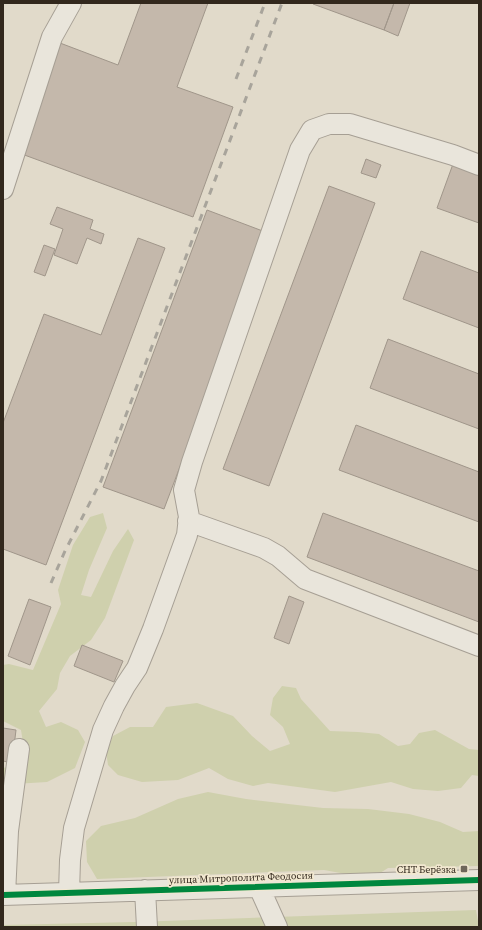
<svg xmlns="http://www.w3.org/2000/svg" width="482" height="930" font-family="'Source Serif 4',serif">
<rect width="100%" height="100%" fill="#e1daca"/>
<path fill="#cfd0ad" d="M103,513L107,528L89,570L81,595L91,597L113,551L128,529L134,540L105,618L91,640L70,656L60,673L57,689L39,711L46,727L61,722L78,730L85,742L75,768L47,782L14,784L3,830V768L16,765L25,755L21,730L3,721V665L9,664L33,670L61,604L58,590L73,545L90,517Z
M282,686L296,688L301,699L330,731L358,732L379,734L398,746L410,744L419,733L435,730L469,749L479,750V776L472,775L461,788L438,791L413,789L391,782L335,792L268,783L253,786L228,779L209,768L178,780L142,782L118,775L108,765L106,751L113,736L130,727H153L166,707L197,703L233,716L252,736L270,751L290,744L283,727L270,715L273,698Z
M208,792L246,799L323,808L368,809L409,814L440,822L463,832L479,831V866L388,868L377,875L346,874L324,870L97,879L87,862L86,841L101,826L135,818L178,799Z
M476,910L479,927H3V925L135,922Z"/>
<path fill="#c4b8ab" stroke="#a0968a" d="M141,3H208L177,87L233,107L193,217L19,153L60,43L118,65Z
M313,3H394L384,30L313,4Z
M394,3H410L398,36L384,30Z
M366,159L381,165L376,178L361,173Z
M453,164L479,174V223L437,208Z
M329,186L375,203L269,486L223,469Z
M57,207L93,220L90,229L104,234L101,244L87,238L77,264L54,255L63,229L50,224Z
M207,210L268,233L164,509L103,487Z
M138,238L165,248L46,565L3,549V423L44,314L101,335Z
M44,245L55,249L45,276L34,272Z
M421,251L479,273V328L403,299Z
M388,339L479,374V429L370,388Z
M356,425L479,472V522L339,470Z
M323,513L479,571V622L307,557Z
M289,596L304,602L289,644L274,638Z
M29,599L51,607L30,665L8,656Z
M82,645L123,661L114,682L74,666Z
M3,728L16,730L12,763L3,761Z"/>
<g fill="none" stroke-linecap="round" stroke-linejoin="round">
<g stroke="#a69f94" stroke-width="22">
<path id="minor" d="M3,189L52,37L71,3
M188,521L264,548L278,556L305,579L479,646
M259,887L277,927
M145,890L147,927
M69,893L70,860L74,828L103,730L114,706L125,686L137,668L153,629L187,535L189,517L184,490L192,462L300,150L312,130L329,124H350L453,155L479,165
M3,895L479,880
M5,895L8,831L19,749"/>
</g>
<use href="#minor" stroke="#e9e5db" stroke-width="20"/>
<path stroke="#a8a49b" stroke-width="3" stroke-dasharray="7 7" stroke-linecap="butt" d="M236,79L265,3
M51,583L65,551L101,481L282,3"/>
<g stroke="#f2e8d0" stroke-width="8">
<path id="cycleway" d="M3,895L479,880"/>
</g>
<use href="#cycleway" stroke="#00873e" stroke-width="6"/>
</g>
<rect fill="#6f665a" stroke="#f2e8d0" stroke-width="1.5" x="460" y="865" width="8" height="8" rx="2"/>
<g text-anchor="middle" stroke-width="3.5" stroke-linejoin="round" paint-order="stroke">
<g font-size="10" fill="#32281d" stroke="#f2e8d0" text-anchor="end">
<text x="456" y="873">СНТ Берёзка</text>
</g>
<g font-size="10" fill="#32281d" stroke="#f2e8d0">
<text transform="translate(241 877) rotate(-2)" y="4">улица Митрополита Феодосия</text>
</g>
</g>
<rect width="482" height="930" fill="none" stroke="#32281d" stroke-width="8"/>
</svg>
